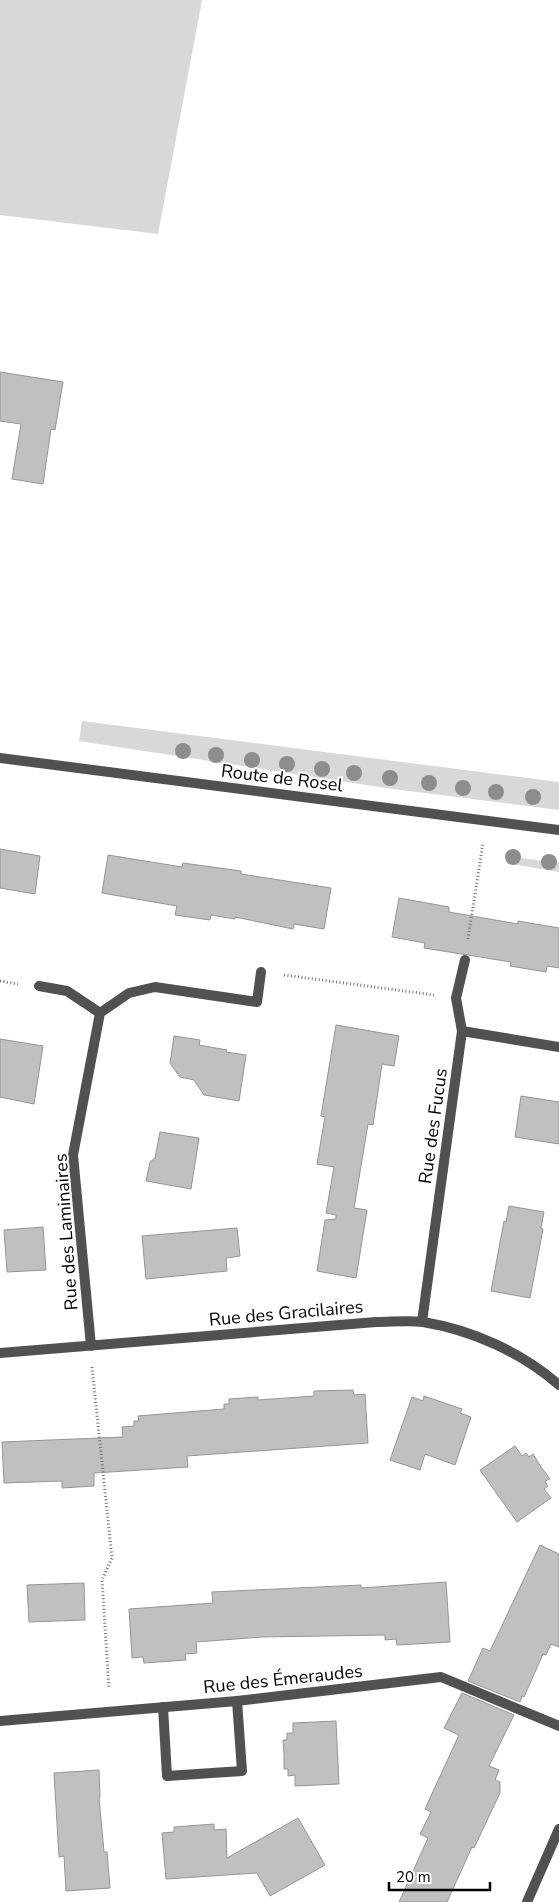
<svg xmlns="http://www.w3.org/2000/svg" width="559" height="1902" font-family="'Nunito Sans',sans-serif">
<rect width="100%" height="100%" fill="#fff"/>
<path fill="#d8d8d8" d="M0,0H202L158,234L0,215Z
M82,721L559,782V810L393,789L79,741Z
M513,857L559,863V872L512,864Z"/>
<path fill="#c0c0c0" stroke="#959595" d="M0,372L63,382L55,430L51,429L43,484L12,479L21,424L0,421Z
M0,849L40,856L35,894L0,888Z
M108,855L182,867L183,863L241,871V874L331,888L324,929L294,924L293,929L235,917V919L211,915L210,920L175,915L177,906L102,893Z
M399,898L449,907V912L518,924V921L559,928V968L547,966L546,972L510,966L511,962L424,948L425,943L392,937Z
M336,1025L399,1036L394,1066L382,1064L373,1125L368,1124L354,1208L367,1210L356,1278L317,1271L325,1220L336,1219V1215L326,1213L334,1167L317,1164L325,1117L321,1116Z
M174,1036L200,1040L199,1045L227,1050L226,1052L246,1055L239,1101L204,1095L194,1080L180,1077L170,1063Z
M0,1039L43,1046L34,1104L0,1097Z
M521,1096L559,1102V1144L515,1137Z
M160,1132L199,1138L191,1189L146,1181L150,1162L155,1158Z
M509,1206L544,1212L541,1228L543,1229L530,1298L491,1291L504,1221L506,1222Z
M43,1227L46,1270L7,1272L4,1230Z
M237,1228L240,1256L226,1258L227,1271L146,1279L142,1236Z
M353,1390L354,1395L365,1394L368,1443L187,1456L188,1467L94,1473V1486L62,1488V1481L4,1483L2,1442L123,1437L122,1427L134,1426V1421H139L138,1416L224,1409V1404H229V1399L258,1397V1400L314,1396V1391Z
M424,1396L462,1409L460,1413L471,1417L455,1465L425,1454L420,1470L390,1460L412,1397L423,1401Z
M515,1446L522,1456L526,1453L529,1457L533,1454L541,1467L550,1479L545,1481L548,1486L544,1489L551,1498L517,1522L480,1470Z
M540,1545L559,1554V1647L551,1644L546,1655L543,1654L524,1697L522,1696L520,1702L468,1681L483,1648L490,1651Z
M446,1582L450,1642L397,1645L396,1639L385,1640V1635L262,1637L196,1642L197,1653L185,1654L186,1660L144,1663L143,1657L132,1658L129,1609L213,1603L212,1592L361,1585V1588Z
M84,1583L85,1620L29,1622L27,1585Z
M462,1693L514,1715L489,1766L499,1770L495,1780L500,1782V1793L474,1848L472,1847L447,1902H399L428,1838L420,1834L431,1812L425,1809L459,1735L444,1728Z
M336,1721L339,1784L295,1786V1775L288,1776V1769H284V1755L283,1740H287V1733H293V1723Z
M99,1770L100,1798H99L104,1852H107L110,1888L66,1891L64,1856L59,1857L54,1773Z
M298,1818L325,1865L270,1896L257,1873L166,1879L162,1833L174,1832V1827L214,1824V1830L226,1829L227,1858Z"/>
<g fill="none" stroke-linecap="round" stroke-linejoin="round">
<path stroke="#737373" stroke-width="3" stroke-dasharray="1 2.5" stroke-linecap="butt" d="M468,939L483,843
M284,975L434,995
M0,981L18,984
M92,1367L112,1558L102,1580L109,1689"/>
<path stroke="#515151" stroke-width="10" d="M39,986L67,991L100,1013
M462,1031L456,998L465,960
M163,1707L167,1776L242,1771L237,1701"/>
<path stroke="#515151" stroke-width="10" d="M422,1322L462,1031L559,1047
M91,1346L73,1155L100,1013L129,993L155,987L257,1002L261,972
M0,1353L376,1322C391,1322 408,1320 423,1322C472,1330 521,1352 559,1385
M0,1721L237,1701L441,1677L559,1726
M527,1902L559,1829"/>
<path stroke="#515151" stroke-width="10" d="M0,758L559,830"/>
</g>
<g fill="#8d8d8d">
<circle cx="183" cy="751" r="8"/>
<circle cx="216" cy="755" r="8"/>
<circle cx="252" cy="760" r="8"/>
<circle cx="287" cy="764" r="8"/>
<circle cx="322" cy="769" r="8"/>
<circle cx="354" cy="773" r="8"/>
<circle cx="390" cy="778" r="8"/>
<circle cx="429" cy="783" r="8"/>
<circle cx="463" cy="788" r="8"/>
<circle cx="496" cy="792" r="8"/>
<circle cx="533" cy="797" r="8"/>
<circle cx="513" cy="857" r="8"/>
<circle cx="549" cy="862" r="8"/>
</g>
<g text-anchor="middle" stroke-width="4" stroke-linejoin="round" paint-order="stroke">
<g font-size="18" fill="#000" stroke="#fff">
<text transform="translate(282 778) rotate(7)" y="6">Route de Rosel</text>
<text transform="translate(433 1126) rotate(-82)" y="6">Rue des Fucus</text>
<text transform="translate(66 1232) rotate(-94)" y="6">Rue des Laminaires</text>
<text transform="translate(286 1313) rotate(-5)" y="6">Rue des Gracilaires</text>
<text transform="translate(283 1679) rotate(-6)" y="6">Rue des Émeraudes</text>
</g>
</g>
<path d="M389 1882v8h101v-8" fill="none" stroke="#000000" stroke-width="2.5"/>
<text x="396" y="1882" font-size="15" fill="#000000" stroke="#ffffff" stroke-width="4" paint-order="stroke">20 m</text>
</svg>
